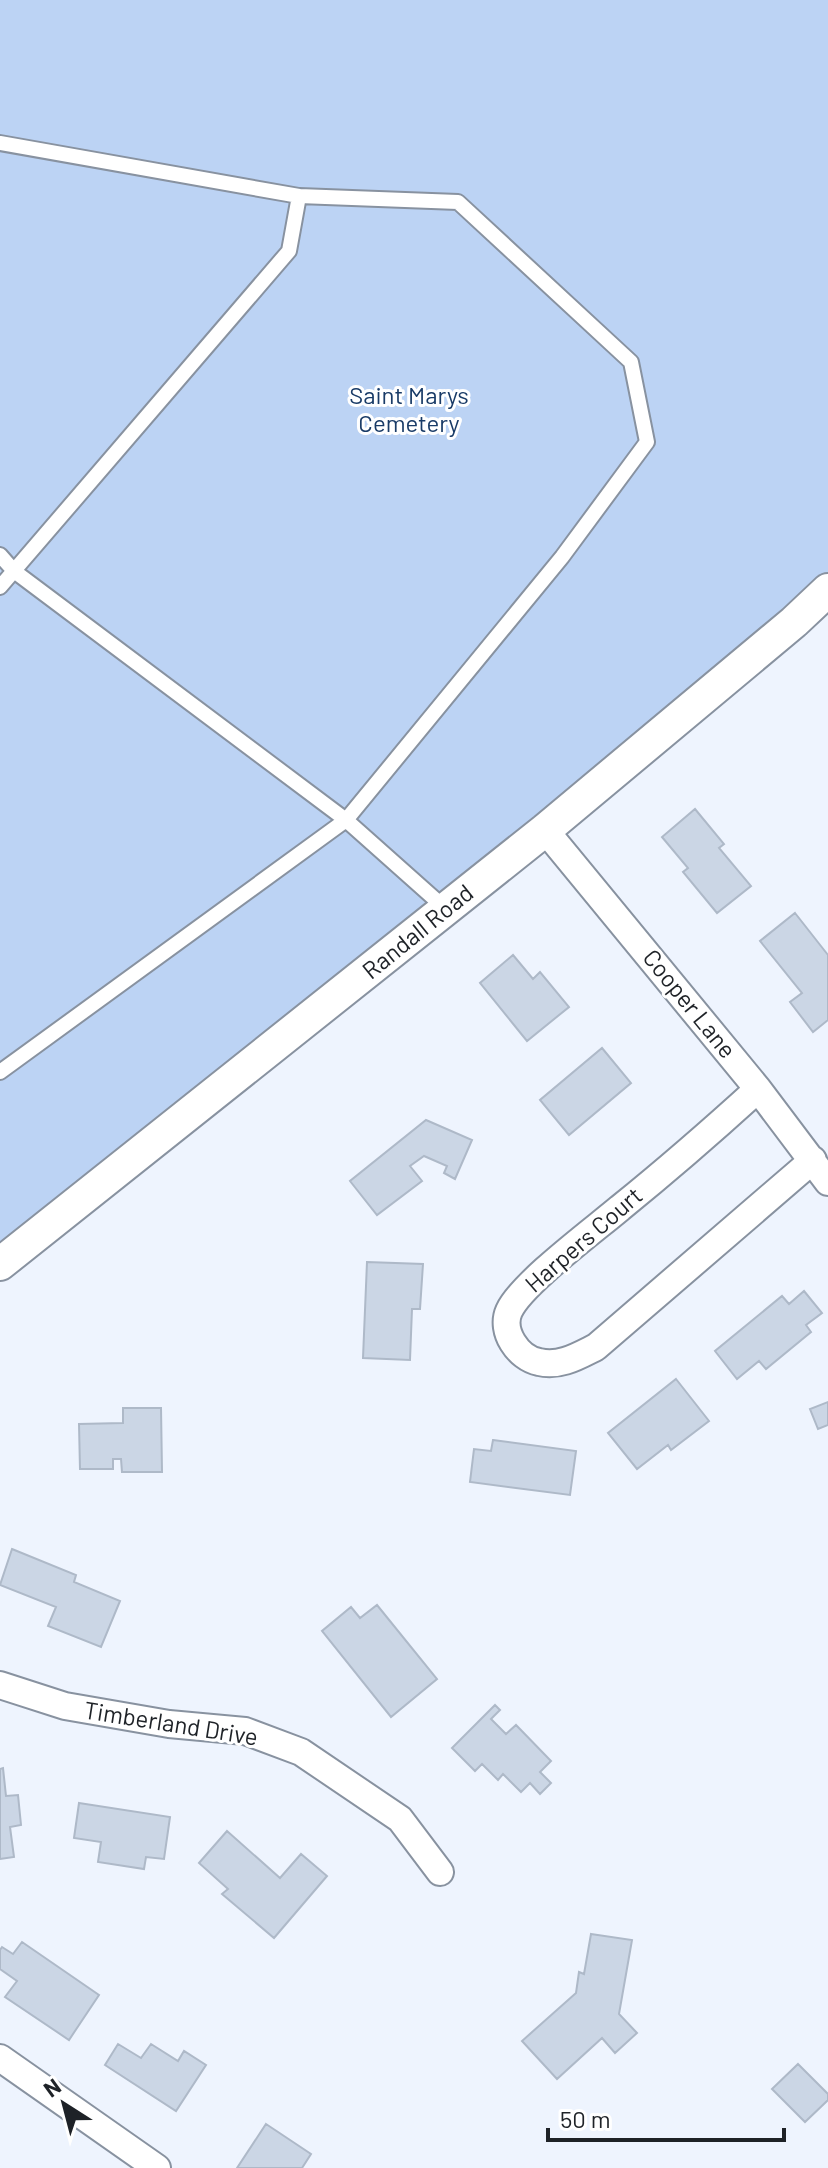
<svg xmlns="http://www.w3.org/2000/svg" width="828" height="2168" font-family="Barlow,sans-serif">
<rect width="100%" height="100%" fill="#eef4fe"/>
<path fill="#bcd3f4" d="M0,0H828V590L0,1264Z"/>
<path fill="#cbd6e5" stroke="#aeb9c8" stroke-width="2" d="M695,809L724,844L719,848L751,886L717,913L683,872L688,868L662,837Z
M795,913L828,955V1020L813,1032L790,1002L802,993L760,941Z
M513,955L533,979L540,972L569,1007L527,1041L480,983Z
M602,1048L631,1083L569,1135L540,1100Z
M426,1120L472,1140L455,1179L444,1173L447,1166L424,1156L410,1166L422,1181L377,1215L350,1181Z
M367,1262L423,1264L420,1309H412L410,1360L363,1358Z
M804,1291L822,1313L806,1325L811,1332L766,1369L759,1361L737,1379L715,1351L782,1296L789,1304Z
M676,1379L709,1421L671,1450L668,1445L637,1469L608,1433Z
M828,1402V1425L818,1429L810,1409Z
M123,1408H161L162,1472H122L121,1459H113V1469H80L79,1424L123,1423Z
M493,1440L576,1451L570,1495L470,1482L474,1449L491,1451Z
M12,1549L76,1575L74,1582L120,1601L101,1647L48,1626L56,1607L0,1585Z
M377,1605L437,1679L391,1717L322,1631L351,1607L360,1618Z
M495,1705L500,1710L491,1719L506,1734L516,1725L551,1761L540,1772L551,1783L540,1794L530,1783L521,1792L503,1774L498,1780L482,1764L475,1771L452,1748Z
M3,1768L6,1796L18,1795L21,1825L10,1827L14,1857L0,1859V1769Z
M79,1803L170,1817L164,1859L146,1857L144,1869L98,1862L101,1842L74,1838Z
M227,1831L280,1878L301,1854L327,1876L274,1938L222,1894L228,1889L199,1863Z
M591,1934L632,1940L619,2014L637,2033L615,2053L602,2038L557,2079L522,2041L576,1993L579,1972L584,1974Z
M22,1942L99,1995L69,2040L5,1997L17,1981L0,1969V1950L2,1947L13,1954Z
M118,2044L141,2058L151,2044L178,2061L184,2051L206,2065L176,2111L105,2065Z
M798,2064L828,2094V2100L805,2122L772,2089Z
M266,2124L311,2154L302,2168H237Z"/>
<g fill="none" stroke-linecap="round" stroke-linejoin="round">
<g stroke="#8892a0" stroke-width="18">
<path id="service" d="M0,143L299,196L458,202L631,362L647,442L562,557L346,820L0,1072
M0,555L14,571L346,820L446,909
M0,587L289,251L299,196"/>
</g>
<g stroke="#8892a0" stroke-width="30">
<path id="minor" d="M545,830L758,1089L828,1182
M758,1089C713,1130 667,1170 620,1208C594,1230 521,1284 509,1311C500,1331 518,1358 539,1362C560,1367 578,1356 596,1347L813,1160
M0,1685L65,1706L169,1724L245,1731L301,1752L400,1819L440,1872
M0,2058L157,2168"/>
</g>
<g stroke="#8892a0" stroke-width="36">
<path id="tertiary" d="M0,1264L545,830L794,622L828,590"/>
</g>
<use href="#service" stroke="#fff" stroke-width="14"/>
<use href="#minor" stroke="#fff" stroke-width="26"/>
<use href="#tertiary" stroke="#fff" stroke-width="32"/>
</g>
<g text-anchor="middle" stroke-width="6" stroke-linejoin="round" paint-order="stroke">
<g font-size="24" fill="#193b67" stroke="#fff">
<text x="409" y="404">Saint Marys<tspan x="409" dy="28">Cemetery</tspan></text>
</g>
<g font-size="24" fill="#1e2227" stroke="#fff">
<text transform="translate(418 932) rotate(-39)" y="8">Randall Road</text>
<text transform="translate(689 1004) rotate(51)" y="8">Cooper Lane</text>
<text transform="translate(584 1240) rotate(-41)" y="8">Harpers Court</text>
<text transform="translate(171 1724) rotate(9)" y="8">Timberland Drive</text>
</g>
</g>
<g transform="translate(64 2104) rotate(324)" stroke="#ffffff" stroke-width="6" paint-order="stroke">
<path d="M0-6L14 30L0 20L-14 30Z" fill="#1e2227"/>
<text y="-12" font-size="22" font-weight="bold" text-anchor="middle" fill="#1e2227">N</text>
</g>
<path d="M548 2128v12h236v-12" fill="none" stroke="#1e2227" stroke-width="4"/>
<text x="560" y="2128" font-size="24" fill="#1e2227" stroke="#ffffff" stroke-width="6" paint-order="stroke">50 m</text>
</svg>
